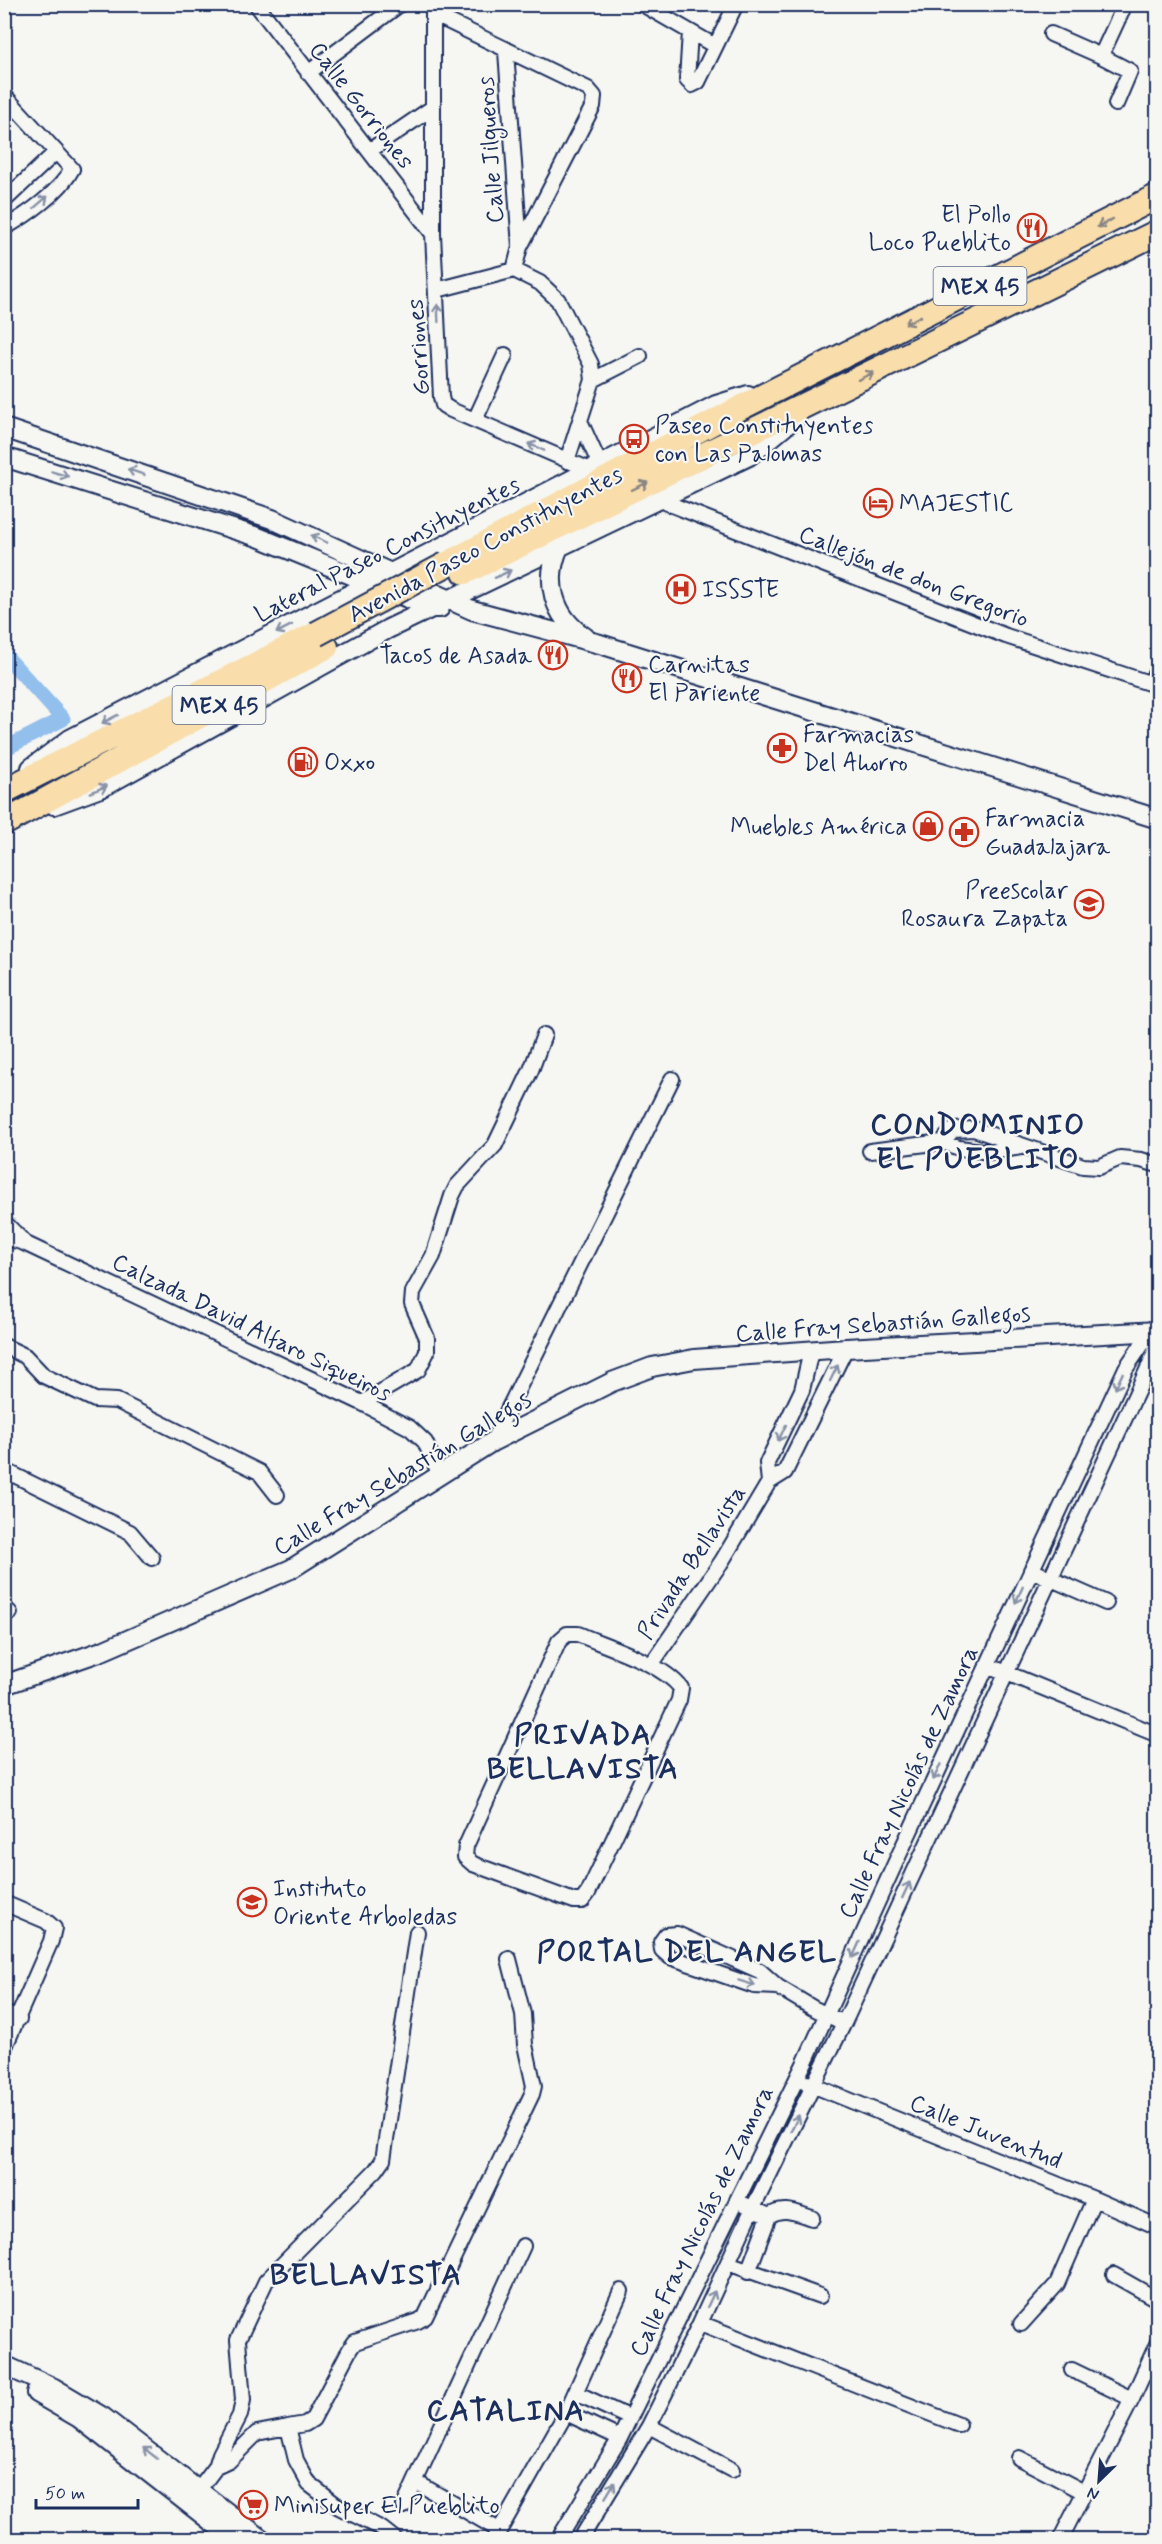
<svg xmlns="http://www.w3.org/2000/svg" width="1162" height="2544" font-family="Mynerve,sans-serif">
<rect width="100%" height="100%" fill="#f6f6f2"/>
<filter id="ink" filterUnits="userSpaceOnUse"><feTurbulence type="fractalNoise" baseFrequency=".0167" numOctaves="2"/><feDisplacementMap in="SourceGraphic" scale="12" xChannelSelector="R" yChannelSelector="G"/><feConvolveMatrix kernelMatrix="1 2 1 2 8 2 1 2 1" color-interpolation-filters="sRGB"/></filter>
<g filter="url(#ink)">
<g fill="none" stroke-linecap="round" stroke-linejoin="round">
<path stroke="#92bfec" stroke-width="15" d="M4,654L63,719L4,749"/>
<g stroke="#1b2f5e" stroke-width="18">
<path id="street" d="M256,4L433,234
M433,4V234L441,397L443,405L451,410L590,470
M642,4L715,46
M433,14L588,89L594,96L593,106L520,247
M690,32L687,80L692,85L698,82L736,4
M1051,34L1101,56L1130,71L1116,104
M506,51L520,247L514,270
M1101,56L1125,4
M308,73L400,4
M4,95L72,169C60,192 27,215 4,228
M369,151L432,108
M4,201L56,152
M437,290L514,270L540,283L558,300L591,364L593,380L567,461
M593,380L640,356
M475,420L505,355
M580,421L600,465
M657,499L1006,636L1158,686
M1150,683L1158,669
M942,1142L953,1130L974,1129L1083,1166L1099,1167L1120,1158L1141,1160L1158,1165
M870,1151L942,1142L959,1148L990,1152L1021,1147
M4,1222L23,1241
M4,1237L24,1243L362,1403L410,1428L425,1442L440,1475
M4,1346L25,1356L44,1376L95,1400L117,1401L259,1472L277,1495
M362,1403L418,1370L427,1352V1338L412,1304L413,1292L433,1256L452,1196L457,1186L495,1145L531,1070L544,1035
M492,1442L672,1079
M4,1470L130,1532L152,1558
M769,1482L767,1463L802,1390L811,1351
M1031,1570L1106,1603
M4,1607L10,1613
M567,1634H578C608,1647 662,1663 681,1688L679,1700L588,1893L582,1901H574L473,1864L465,1857L466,1846L559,1641Z
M651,1665L722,1561L769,1482L785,1472L846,1348
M987,1665L1158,1735
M4,1903L46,1921L54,1928L51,1941L4,2049
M778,1987L754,1986L670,1957L662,1950L661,1942L666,1935L677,1934L760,1971L778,1987L813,2008L844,2023
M4,2013L19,2019
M807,2083L1094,2199L1158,2227
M746,2205L769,2216L748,2272
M769,2216C783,2206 796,2213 812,2218
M728,2263L820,2296
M1114,2275L1158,2300
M700,2323L959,2425
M1021,2324L1057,2284L1094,2199
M1072,2370L1132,2399
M576,2393L630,2418
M566,2413L620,2438
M649,2426L732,2470
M288,2427L305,2424L313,2419L350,2349L355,2342L418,2321L425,2317L532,2094L534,2086L525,2045L523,2014L509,1959
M1019,2458L1084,2492
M216,2467L229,2461L257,2433L288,2427L296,2460L309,2484L339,2507L382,2529L396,2540
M416,2482L499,2530
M194,2496L216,2467L220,2454L240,2415L243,2400L238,2340L266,2281L376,2170L383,2160L417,1932
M404,2506L523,2246
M494,2540L566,2413L621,2291
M558,2540L620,2438L805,2062L898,1857L1126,1368L1153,1328
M580,2540L649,2426L700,2323L753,2208L844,2023L1150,1364L1158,1343
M1060,2540L1132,2399L1158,2342"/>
</g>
<g stroke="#1b2f5e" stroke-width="22">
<path id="secondary" d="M4,428L272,519L472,610L600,644L1158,819
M4,457L258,537L432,608H440
M559,547C544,581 553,617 585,637
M31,768L70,739L716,405L748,395
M54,805L103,787L388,629L749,456L796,417
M4,1685L102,1651L291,1569L492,1442L612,1382L652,1367L694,1359L846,1348L1158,1331
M4,2365L54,2388L103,2417L263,2540
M36,2393L79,2418L235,2540"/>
</g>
<g stroke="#1b2f5e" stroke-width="28">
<path id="highway" d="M447,564L740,408L1158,196
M465,572L1158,232
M4,791L314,635
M4,823L326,647"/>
</g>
<use href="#street" stroke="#f6f6f2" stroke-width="14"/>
<use href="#secondary" stroke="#f6f6f2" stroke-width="18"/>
<use href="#highway" stroke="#f9deab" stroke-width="24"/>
<g stroke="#1b2f5e" stroke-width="28" stroke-linecap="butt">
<path id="highway-bridge" d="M316,634L447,564"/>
</g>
<use href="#highway-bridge" stroke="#f9deab" stroke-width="24"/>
</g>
<defs><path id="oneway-shaft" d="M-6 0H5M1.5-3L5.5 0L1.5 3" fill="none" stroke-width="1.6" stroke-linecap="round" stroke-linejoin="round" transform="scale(1.5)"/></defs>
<g stroke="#8892a8">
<use href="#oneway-shaft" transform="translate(41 202) rotate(-41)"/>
<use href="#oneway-shaft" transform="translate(438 313) rotate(-92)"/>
<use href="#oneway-shaft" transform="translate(536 447) rotate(-156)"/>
<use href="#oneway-shaft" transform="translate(136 472) rotate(-161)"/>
<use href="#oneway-shaft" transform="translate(60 474) rotate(17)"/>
<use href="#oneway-shaft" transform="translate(319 539) rotate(-156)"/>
<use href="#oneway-shaft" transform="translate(503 574) rotate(-25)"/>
<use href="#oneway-shaft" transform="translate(284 629) rotate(153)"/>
<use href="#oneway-shaft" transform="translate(110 719) rotate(153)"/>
<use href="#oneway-shaft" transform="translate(99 789) rotate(-23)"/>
<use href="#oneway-shaft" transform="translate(834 1373) rotate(-64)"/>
<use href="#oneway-shaft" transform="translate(1119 1381) rotate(115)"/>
<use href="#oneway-shaft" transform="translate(782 1433) rotate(116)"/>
<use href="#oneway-shaft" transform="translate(1019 1595) rotate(115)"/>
<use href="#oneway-shaft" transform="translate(937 1772) rotate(115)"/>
<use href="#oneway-shaft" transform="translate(906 1890) rotate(-65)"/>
<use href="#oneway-shaft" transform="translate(856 1950) rotate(114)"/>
<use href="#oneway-shaft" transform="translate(747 1983) rotate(17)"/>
<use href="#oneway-shaft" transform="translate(795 2123) rotate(-64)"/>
<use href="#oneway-shaft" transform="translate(711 2299) rotate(-65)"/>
<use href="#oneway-shaft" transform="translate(150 2453) rotate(-142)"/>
<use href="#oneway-shaft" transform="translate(610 2490) rotate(-59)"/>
</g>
<g stroke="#8a8684">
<use href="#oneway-shaft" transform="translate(1105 223) rotate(153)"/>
<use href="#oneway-shaft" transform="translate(913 320) rotate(153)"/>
<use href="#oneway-shaft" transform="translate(866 376) rotate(-26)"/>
<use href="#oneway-shaft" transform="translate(640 486) rotate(-26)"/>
</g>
</g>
<defs>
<g id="restaurant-ring" transform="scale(1.5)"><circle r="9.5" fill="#f6f6f2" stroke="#c8321e" stroke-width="1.5"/><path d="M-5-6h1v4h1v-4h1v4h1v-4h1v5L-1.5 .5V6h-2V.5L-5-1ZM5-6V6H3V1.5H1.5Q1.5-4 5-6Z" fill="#c8321e"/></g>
<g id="bus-ring" transform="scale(1.5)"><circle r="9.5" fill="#f6f6f2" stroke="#c8321e" stroke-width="1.5"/><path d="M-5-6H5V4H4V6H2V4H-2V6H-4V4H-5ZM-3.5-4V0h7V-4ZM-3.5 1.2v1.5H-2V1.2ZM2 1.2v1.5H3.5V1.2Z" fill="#c8321e"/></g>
<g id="hotel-ring" transform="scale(1.5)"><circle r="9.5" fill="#f6f6f2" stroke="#c8321e" stroke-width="1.5"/><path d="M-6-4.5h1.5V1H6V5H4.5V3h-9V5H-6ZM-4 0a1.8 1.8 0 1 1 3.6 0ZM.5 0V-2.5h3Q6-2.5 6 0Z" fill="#c8321e"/></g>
<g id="hospital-ring" transform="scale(1.5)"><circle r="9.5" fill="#f6f6f2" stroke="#c8321e" stroke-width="1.5"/><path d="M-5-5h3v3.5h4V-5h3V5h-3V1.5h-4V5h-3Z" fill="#c8321e"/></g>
<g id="pharmacy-ring" transform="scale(1.5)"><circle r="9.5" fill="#f6f6f2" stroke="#c8321e" stroke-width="1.5"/><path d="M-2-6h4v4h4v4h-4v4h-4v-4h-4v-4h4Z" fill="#c8321e"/></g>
<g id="fuel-ring" transform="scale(1.5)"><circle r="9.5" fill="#f6f6f2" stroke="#c8321e" stroke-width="1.5"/><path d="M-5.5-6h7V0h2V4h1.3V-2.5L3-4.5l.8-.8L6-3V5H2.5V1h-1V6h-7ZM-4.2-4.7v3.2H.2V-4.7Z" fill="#c8321e"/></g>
<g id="shop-ring" transform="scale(1.5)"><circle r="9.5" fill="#f6f6f2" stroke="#c8321e" stroke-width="1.5"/><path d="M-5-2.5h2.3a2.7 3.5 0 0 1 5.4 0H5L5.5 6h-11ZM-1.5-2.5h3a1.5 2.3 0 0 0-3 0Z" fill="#c8321e"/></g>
<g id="school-ring" transform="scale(1.5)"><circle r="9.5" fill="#f6f6f2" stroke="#c8321e" stroke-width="1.5"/><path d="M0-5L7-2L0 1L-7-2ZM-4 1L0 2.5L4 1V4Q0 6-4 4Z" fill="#c8321e"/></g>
<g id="supermarket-ring" transform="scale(1.5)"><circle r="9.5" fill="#f6f6f2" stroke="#c8321e" stroke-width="1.5"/><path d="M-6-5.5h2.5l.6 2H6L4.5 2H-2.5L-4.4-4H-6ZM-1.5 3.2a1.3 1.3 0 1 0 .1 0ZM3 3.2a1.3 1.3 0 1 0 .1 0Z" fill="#c8321e"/></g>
</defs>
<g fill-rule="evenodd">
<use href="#restaurant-ring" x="1032" y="228"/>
<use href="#bus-ring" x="634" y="439"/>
<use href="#hotel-ring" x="878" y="503"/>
<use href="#hospital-ring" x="681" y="589"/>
<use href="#restaurant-ring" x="553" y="655"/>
<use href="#restaurant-ring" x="627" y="678"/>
<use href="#pharmacy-ring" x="782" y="748"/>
<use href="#fuel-ring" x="303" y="762"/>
<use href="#shop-ring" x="928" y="826"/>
<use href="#pharmacy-ring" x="964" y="832"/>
<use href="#school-ring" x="1089" y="904"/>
<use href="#school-ring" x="252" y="1902"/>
<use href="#supermarket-ring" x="253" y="2505"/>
</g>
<g text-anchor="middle" stroke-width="4.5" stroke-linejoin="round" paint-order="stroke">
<g fill="#f6f6f2" stroke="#5d6b8a" stroke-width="1.5">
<rect x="933.5" y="267" width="93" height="38" rx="4.5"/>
<rect x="172.5" y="686" width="93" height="38" rx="4.5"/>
</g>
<g font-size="22" font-weight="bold" fill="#1b2f5e">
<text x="980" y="294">MEX 45</text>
<text x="219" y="713">MEX 45</text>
</g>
<g font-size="24" fill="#1b2f5e" stroke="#f6f6f2">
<text transform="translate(362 105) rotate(52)" y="8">Calle Gorriones</text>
<text transform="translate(490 150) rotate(-94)" y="8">Calle Jilgueros</text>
<text transform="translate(418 347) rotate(-94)" y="8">Gorriones</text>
<text transform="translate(485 544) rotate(-28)" y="8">Avenida Paseo Constituyentes</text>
<text transform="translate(387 549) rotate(-27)" y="8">Lateral Paseo Consituyentes</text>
<text transform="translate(914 576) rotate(21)" y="8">Callejón de don Gregorio</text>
<text transform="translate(883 1323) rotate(-4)" y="8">Calle Fray Sebastián Gallegos</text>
<text transform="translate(252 1327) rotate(26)" y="8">Calzada David Alfaro Siqueiros</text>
<text transform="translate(402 1473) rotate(-31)" y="8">Calle Fray Sebastián Gallegos</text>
<text transform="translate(691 1562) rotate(-57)" y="8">Privada Bellavista</text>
<text transform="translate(908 1782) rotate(-65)" y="8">Calle Fray Nicolás de Zamora</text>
<text transform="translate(986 2131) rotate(22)" y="8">Calle Juventud</text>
<text transform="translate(701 2221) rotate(-64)" y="8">Calle Fray Nicolás de Zamora</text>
</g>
<g font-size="24" fill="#1b2f5e" stroke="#f6f6f2" text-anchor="start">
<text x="1011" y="222" text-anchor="end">El Pollo<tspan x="1011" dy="28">Loco Pueblito</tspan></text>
<text x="655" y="433">Paseo Constituyentes<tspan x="655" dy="28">con Las Palomas</tspan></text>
<text x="899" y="511">MAJESTIC</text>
<text x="702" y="597">ISSSTE</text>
<text x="532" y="663" text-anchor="end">Tacos de Asada</text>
<text x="648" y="672">Carnitas<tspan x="648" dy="28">El Pariente</tspan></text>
<text x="803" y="742">Farmacias<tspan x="803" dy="28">Del Ahorro</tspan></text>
<text x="324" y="770">Oxxo</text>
<text x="985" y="826">Farmacia<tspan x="985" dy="28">Guadalajara</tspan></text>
<text x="907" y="834" text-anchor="end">Muebles América</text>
<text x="1068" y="898" text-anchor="end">Preescolar<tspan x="1068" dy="28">Rosaura Zapata</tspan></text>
<text x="273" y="1896">Instituto<tspan x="273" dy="28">Oriente Arboledas</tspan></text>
<text x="274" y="2513">Minisuper El Pueblito</text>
</g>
<g font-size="30" font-weight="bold" letter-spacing="1.5" fill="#1b2f5e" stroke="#f6f6f2">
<text x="978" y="1134">CONDOMINIO<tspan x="978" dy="34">EL PUEBLITO</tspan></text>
<text x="583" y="1744">PRIVADA<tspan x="583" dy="34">BELLAVISTA</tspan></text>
<text x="687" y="1961">PORTAL DEL ANGEL</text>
<text x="366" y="2284">BELLAVISTA</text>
<text x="506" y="2420">CATALINA</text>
</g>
</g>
<rect width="1162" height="2544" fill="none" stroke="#f6f6f2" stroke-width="24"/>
<rect x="12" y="12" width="1138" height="2520" fill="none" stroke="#1b2f5e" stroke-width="2" filter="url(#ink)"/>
<g transform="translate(1099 2481) rotate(205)" stroke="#f6f6f2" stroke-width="4.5" paint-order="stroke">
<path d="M0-4.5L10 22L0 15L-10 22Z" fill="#1b2f5e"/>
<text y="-9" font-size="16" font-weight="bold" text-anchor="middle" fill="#1b2f5e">N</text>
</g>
<path d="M36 2499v9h102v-9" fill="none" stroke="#1b2f5e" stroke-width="3"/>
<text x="45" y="2499" font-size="18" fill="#1b2f5e" stroke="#f6f6f2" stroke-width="4.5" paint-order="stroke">50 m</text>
</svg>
